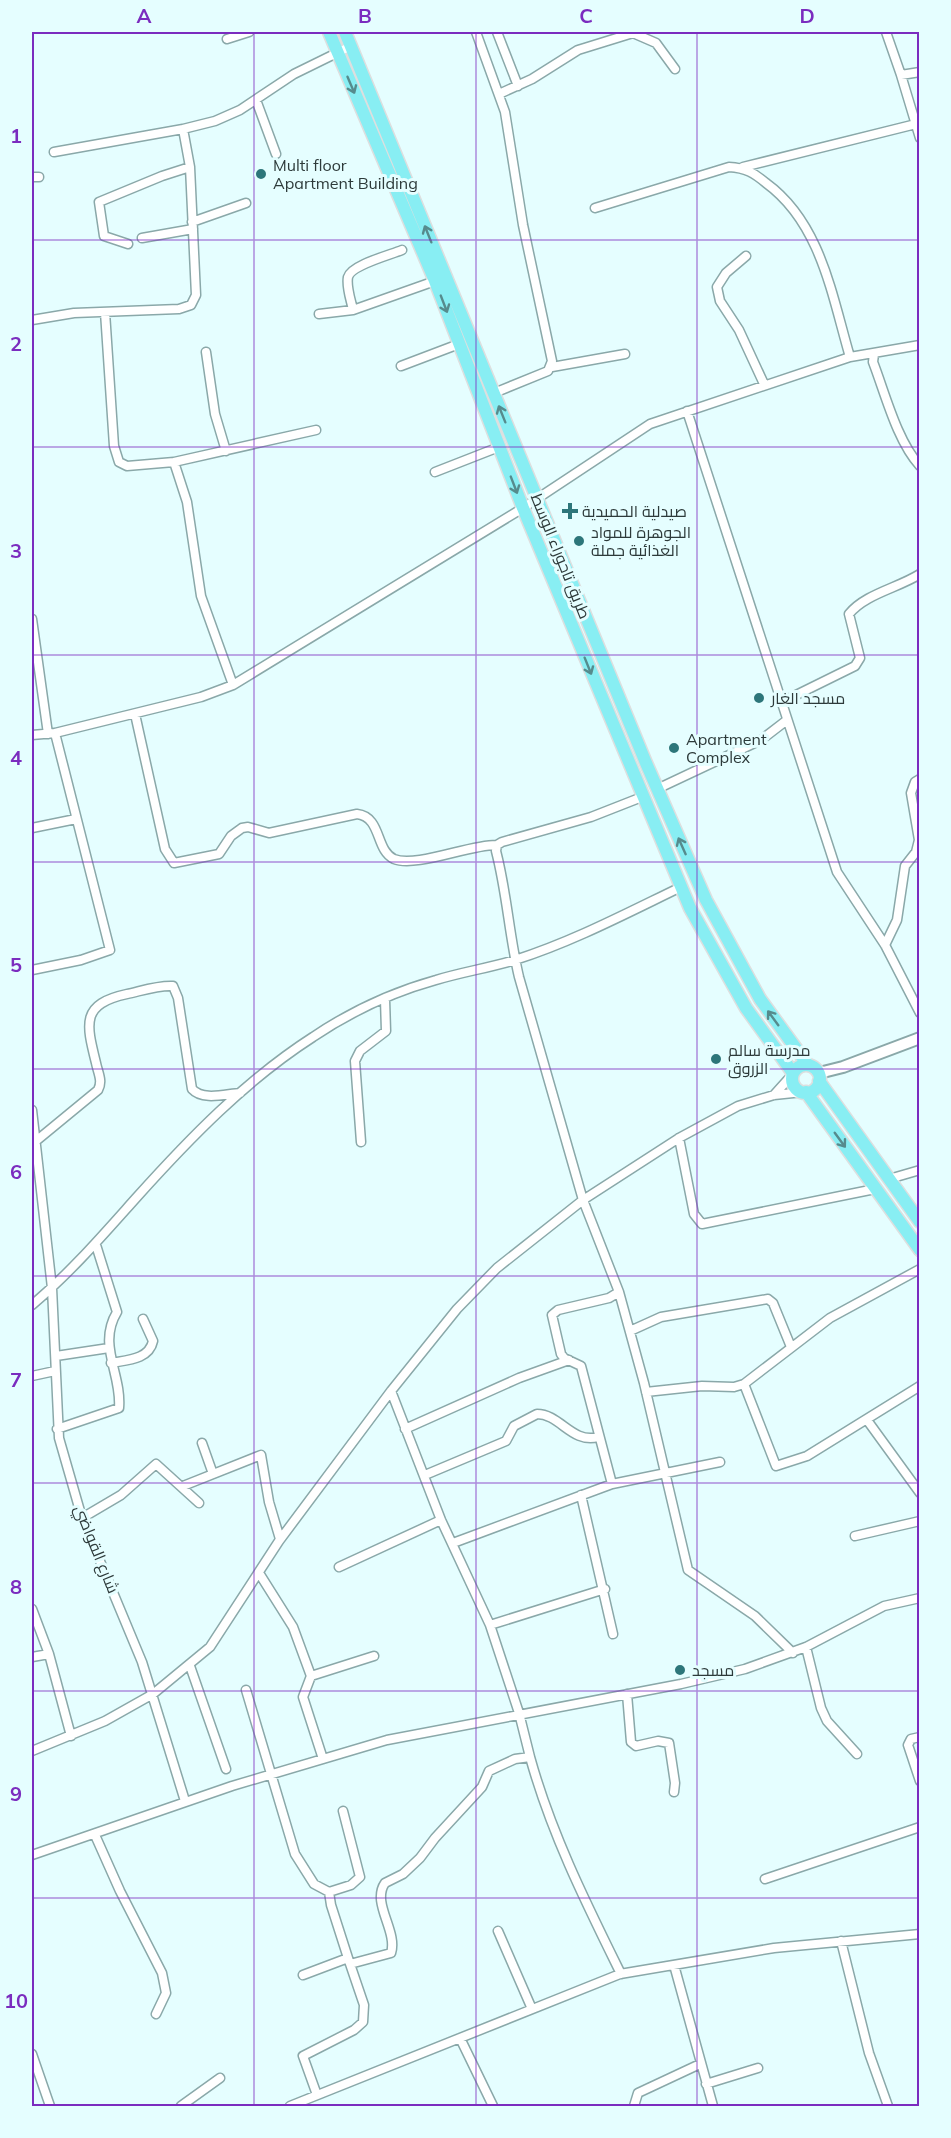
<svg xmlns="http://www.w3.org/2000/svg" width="951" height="2138" font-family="Mulish,Cairo,sans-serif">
<rect width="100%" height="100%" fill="#e5feff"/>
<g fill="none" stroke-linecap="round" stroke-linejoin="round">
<g stroke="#8aa8a9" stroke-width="11">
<path id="minor" d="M476,32L505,112L523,225L552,361L548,371L494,393
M497,32L518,86
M886,32L901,75L920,72
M227,39L249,32
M901,75L920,138
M499,94L532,79L578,50L633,33L656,43L675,69
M256,100L276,154
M54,152L183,129
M743,167L916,124
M32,177H39
M595,208L729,167C746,168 754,173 766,183C821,223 832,296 850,357
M192,222L246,203
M142,238L193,229
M128,244L104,236L99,202L162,176L190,167
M402,250C390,255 351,265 348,277C346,287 351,300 353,310L435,281
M746,256L726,273L717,287L720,301L739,330L764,384
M105,312L114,446L119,462L127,466L174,462L187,502L201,596L233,685
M319,314L353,310
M32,320L74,313L179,309L191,305L196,295L190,167L183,129L215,121L240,110L294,74L351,46
M206,352L215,414L226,451
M874,354L873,362C885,393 897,441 920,466
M401,366L459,344
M552,367L625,354
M687,411L837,872L885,945L920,1013
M174,462L316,430
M435,472L499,447
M32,619L48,734
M782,702L855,666L860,658L849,614C865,594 898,588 920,574
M135,714L165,849L174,863L219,854L231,836L242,828L248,827L269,833L357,814C382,817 375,850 394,859C416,868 471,844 497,845
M32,735L55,733L201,697L233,685L523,508L650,424L850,357L920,345
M657,789L761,740L787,720
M32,828L76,819
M885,945L897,920L905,866L916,852L919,840L911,793L915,782L920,779
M32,970L81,960L110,950L55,733
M774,1095L792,1075
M32,1110L52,1288L59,1438L82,1518L142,1662L185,1801
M679,1138L694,1214L702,1224L875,1189
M36,1141L98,1090C103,1081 98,1073 96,1063C86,1023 81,1004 127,994C141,991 158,985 173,986L178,998L192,1089C203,1101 225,1094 240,1093
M361,1142L355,1061L360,1051L386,1031L385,999
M889,1179L920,1170
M619,1292L644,1383L688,1570L755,1616L793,1653
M32,1305C71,1272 102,1236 136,1198C189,1139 246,1080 313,1037C350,1012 393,992 436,980C462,972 489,968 515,960C572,942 627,913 681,887
M630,1331L661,1317L768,1299L773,1303L791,1347
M56,1356L109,1348
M111,1363C126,1360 149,1360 153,1341L143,1319
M32,1376L55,1371
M744,1384L776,1466L807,1456L920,1386
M646,1392L702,1386L734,1387L744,1384L830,1318L920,1269
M867,1420L920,1493
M57,1429L119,1408C122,1374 97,1345 117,1312L96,1245
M405,1429L519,1378L569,1360
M202,1443L213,1474
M425,1475L506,1441L514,1426L537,1414C560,1414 572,1444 598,1437
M612,1484L581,1366L564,1358L561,1354L552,1315L558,1310L609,1298L619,1292L583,1200L519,977C509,935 507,893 496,851L497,845L502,842L591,817L642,797
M183,1486L261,1455L269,1502L280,1539
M581,1495L613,1634
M82,1518L121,1495L156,1464L199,1503
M855,1536L920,1521
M453,1543L612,1484L720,1462
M339,1567L441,1520
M259,1573L293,1627L311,1676L303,1697L323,1759
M32,1609L49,1654L71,1736
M490,1625L605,1589
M806,1647L821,1708L827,1721L857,1754
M32,1657L49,1654
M190,1666L226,1769
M311,1676L374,1656
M246,1690L295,1854L314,1884L329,1892L351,1885L360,1877L343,1811
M627,1694L631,1742L636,1746L658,1741L669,1743L675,1783L674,1792
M920,1737L911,1739L908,1745L920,1781
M32,1751L105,1721L153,1694L210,1647L279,1541L391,1391L457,1309L497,1268L583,1200L679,1138L738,1106L774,1095L803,1092
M530,1757C551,1833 586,1903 621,1974
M95,1835L120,1891L162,1973L166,1993L156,2014
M32,1855L232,1786L387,1740L681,1684L745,1669L806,1647L884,1606L920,1598
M765,1879L920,1827
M498,1931L532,2009
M841,1941L869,2053L888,2106
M350,1964L391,1953C398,1931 371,1903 385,1883L403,1874L420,1858L435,1838L482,1787L489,1771L515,1759L530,1757L519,1713L490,1625L441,1520L391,1391
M674,1965L713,2106
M303,1975L348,1958L331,1905L329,1892
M460,2038L493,2106
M32,2054L50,2106
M706,2084L758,2068
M317,2095L303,2056L354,2030L363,2022L364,2005L348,1958
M181,2106L220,2078
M290,2106L620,1974L774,1948L920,1934
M634,2106L638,2093L700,2064"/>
</g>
<g stroke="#8aa8a9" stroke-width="14">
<path id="tertiary" d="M819,1073L843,1067L920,1038"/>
</g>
<g stroke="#dddfdf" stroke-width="15">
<path id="primary" d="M329,32L435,281L523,508L690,908L746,1008L793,1073
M345,32L646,763L706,900L760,999L808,1065
M792 1079a14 14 0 1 1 28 0a14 14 0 1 1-28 0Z
M819,1081L920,1222
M806,1092L920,1250"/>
</g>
<use href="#minor" stroke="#fff" stroke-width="8"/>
<use href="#tertiary" stroke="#fff" stroke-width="10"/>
<use href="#primary" stroke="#88eef3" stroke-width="12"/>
</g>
<defs><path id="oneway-shaft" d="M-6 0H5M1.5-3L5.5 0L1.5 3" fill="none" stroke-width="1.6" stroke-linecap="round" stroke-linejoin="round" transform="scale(1.5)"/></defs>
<g stroke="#568b8d">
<use href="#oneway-shaft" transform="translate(351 85) rotate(67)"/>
<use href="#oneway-shaft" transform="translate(428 234) rotate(-112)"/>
<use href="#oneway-shaft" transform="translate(444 304) rotate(69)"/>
<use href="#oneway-shaft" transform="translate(502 414) rotate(-112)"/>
<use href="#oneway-shaft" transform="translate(514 485) rotate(69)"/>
<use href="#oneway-shaft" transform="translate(588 666) rotate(68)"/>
<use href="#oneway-shaft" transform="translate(682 846) rotate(-114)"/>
<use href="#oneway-shaft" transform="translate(773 1018) rotate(-126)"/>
<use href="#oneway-shaft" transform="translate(840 1140) rotate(54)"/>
</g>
<path fill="none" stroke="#7b2cbf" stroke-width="1.5" stroke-opacity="0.55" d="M254,32V2106M476,32V2106M697,32V2106M32,240H920M32,447H920M32,655H920M32,862H920M32,1069H920M32,1276H920M32,1483H920M32,1691H920M32,1898H920"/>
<g fill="#2d767a" stroke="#e5feff" stroke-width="2">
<circle cx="261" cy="174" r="6"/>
<path d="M567 502h6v6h6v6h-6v6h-6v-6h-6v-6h6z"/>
<circle cx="579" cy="541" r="6"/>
<circle cx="759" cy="698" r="6"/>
<circle cx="674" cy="748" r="6"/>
<circle cx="716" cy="1059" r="6"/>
<circle cx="680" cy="1670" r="6"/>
</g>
<g text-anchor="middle" stroke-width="6" stroke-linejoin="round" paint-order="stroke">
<g font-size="16" fill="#2d3a3a" stroke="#e5feff" text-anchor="start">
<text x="273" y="171">Multi floor<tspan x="273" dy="18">Apartment Building</tspan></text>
<text x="582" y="517">صيدلية الحميدية</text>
<text x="591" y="538">الجوهرة للمواد<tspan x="591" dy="18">الغذائية جملة</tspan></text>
<text x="771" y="704">مسجد الغار</text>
<text x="686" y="745">Apartment<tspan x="686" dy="18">Complex</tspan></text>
<text x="728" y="1056">مدرسة سالم<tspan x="728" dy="18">الزروق</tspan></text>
<text x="692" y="1676">مسجد</text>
</g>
<g font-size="16" fill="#2d3a3a" stroke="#e5feff">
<text transform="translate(561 556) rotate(68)" y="6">طريق تاجوراء الوسط</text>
<text transform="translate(97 1549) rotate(68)" y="6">شارع القواضي</text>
</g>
</g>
<rect width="951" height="2138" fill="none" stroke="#e5feff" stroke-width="66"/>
<rect x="33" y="33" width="885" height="2072" fill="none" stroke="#7b2cbf" stroke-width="2"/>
<g font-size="20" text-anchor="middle" font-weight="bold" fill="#7b2cbf">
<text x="144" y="23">A</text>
<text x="365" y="23">B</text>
<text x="586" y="23">C</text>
<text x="807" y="23">D</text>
<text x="16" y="143">1</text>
<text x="16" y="351">2</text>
<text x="16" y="558">3</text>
<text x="16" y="765">4</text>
<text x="16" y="972">5</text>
<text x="16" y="1179">6</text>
<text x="16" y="1387">7</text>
<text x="16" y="1594">8</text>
<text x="16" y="1801">9</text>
<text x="16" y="2008">10</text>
</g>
</svg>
